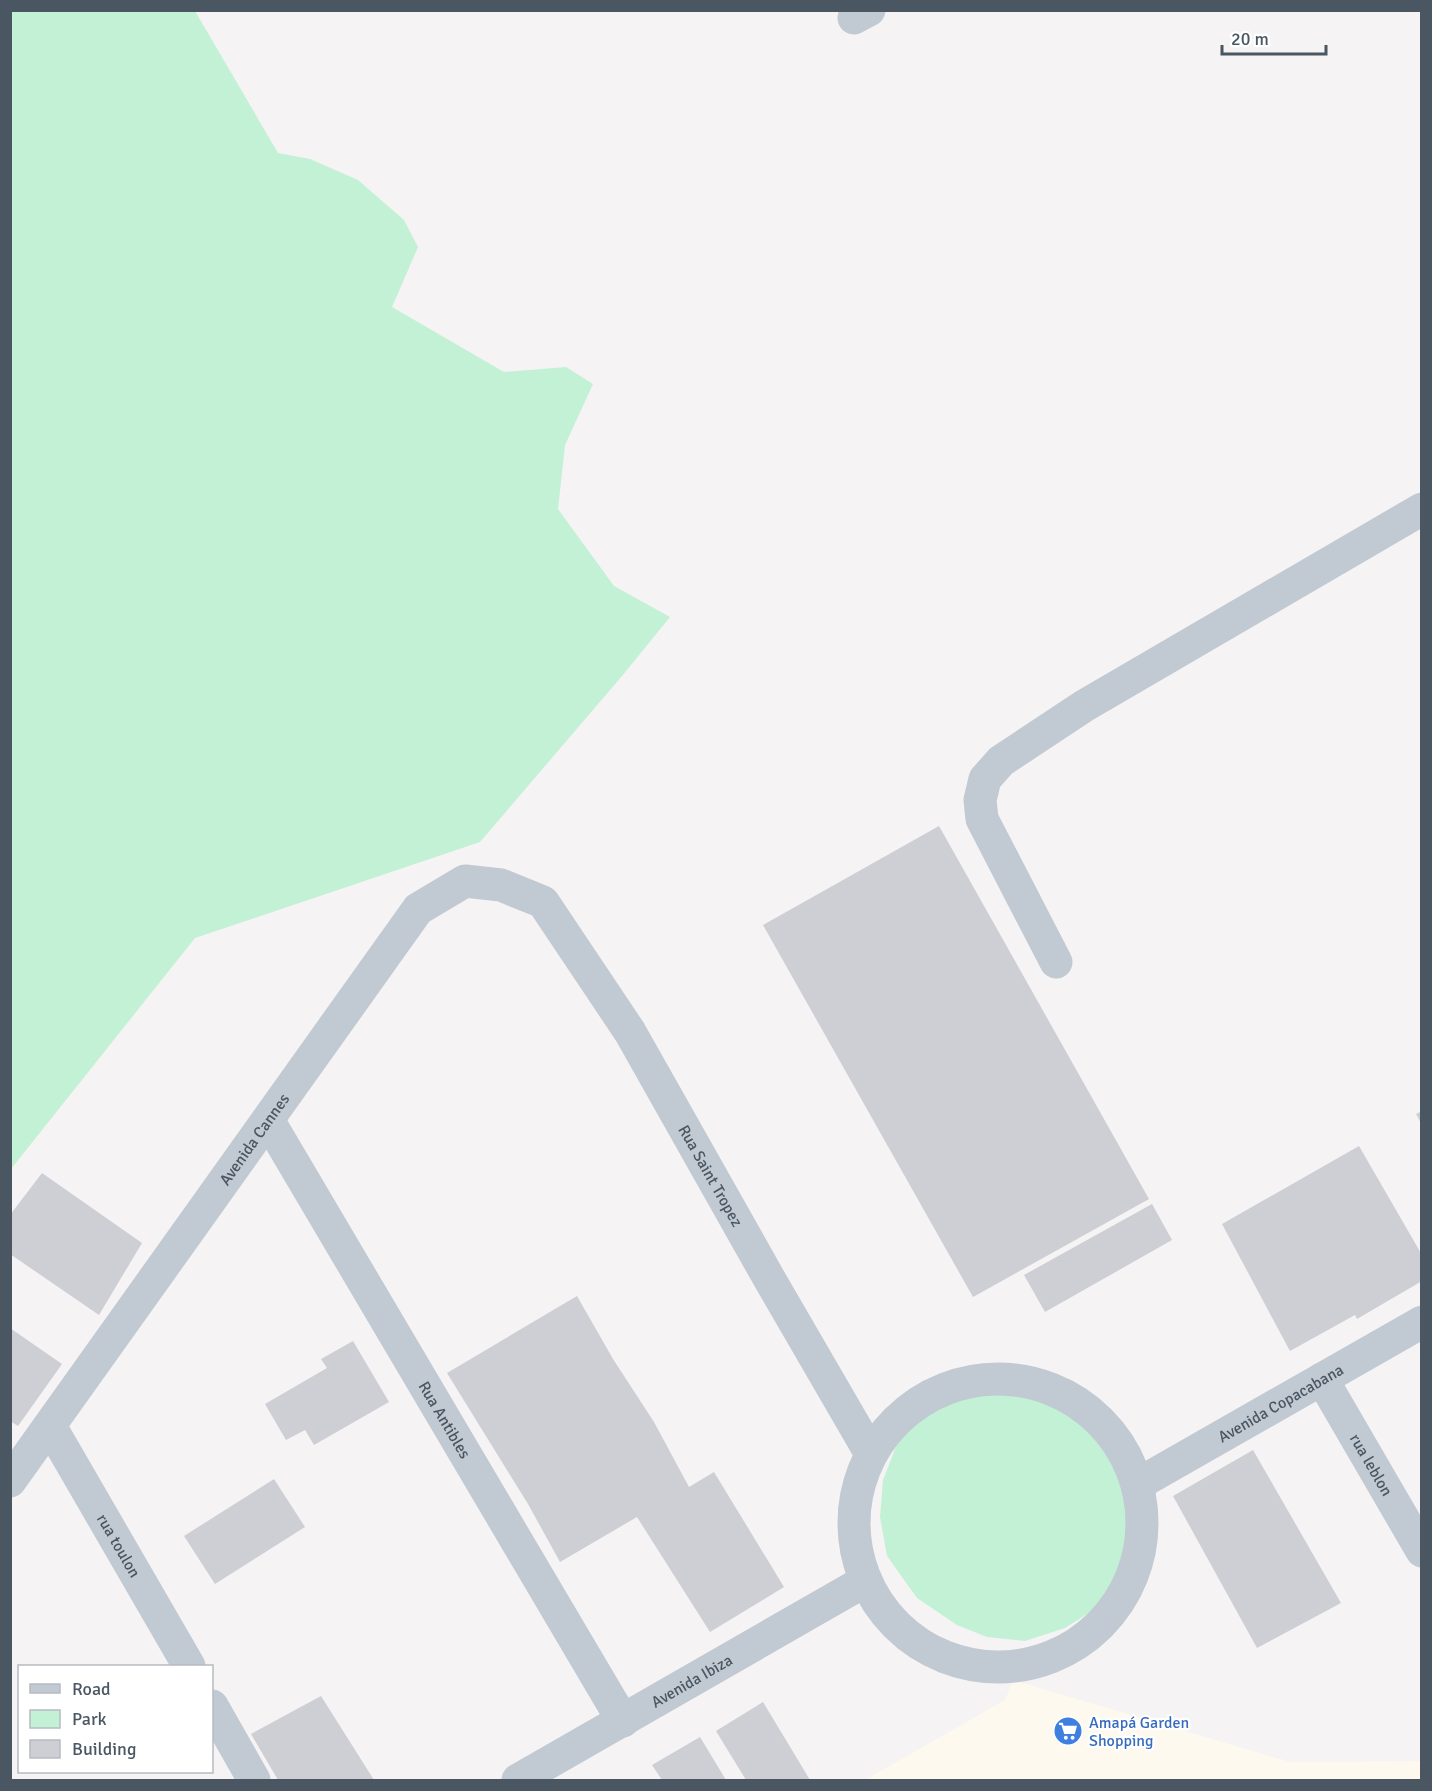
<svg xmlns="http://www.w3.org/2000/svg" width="1432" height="1791" font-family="Signika,sans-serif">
<rect width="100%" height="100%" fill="#f5f3f3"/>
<path fill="#fdf9ef" d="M1013,1680L1290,1762L1421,1761V1780H865L1005,1700Z"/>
<path fill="#c3f1d5" d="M11,10L195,11L278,153L310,159L358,180L404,220L418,247L392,307L504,372L566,367L593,384L565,445L558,509L614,586L670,617L622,676L480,842L195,938L11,1169Z
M997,1385L1027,1387L1070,1402L1103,1432L1121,1466L1131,1508L1135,1545L1122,1578L1103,1604L1065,1628L1025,1641L987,1637L957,1625L917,1598L887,1556L880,1517L883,1480L895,1449L907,1426L927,1406L943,1397L968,1389Z"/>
<path fill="#cdcfd5" d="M939,826L1149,1199L973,1297L763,925Z
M1422,1111V1125L1416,1114Z
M1359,1146L1422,1255V1281L1357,1319L1355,1315L1290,1351L1222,1224Z
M42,1173L142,1243L99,1315L10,1254V1215Z
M1152,1204L1172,1240L1045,1312L1024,1275Z
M577,1296L613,1359L654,1422L689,1487L714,1472L784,1587L710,1632L637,1517L560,1562L528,1504L447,1373Z
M10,1328L62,1364L18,1426L10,1421Z
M353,1341L389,1402L314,1445L305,1430L286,1440L265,1404L327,1368L321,1359Z
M1253,1450L1341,1603L1257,1648L1173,1496Z
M274,1479L305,1527L215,1584L184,1536Z
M321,1696L374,1780H278L251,1734Z
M763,1702L810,1780H746L716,1731Z
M700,1737L726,1780H662L652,1765Z"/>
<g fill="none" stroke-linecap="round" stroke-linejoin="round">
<g stroke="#c1cad2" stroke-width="33">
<path d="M854,18L869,10"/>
<path d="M1056,962L982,819L980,800L985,779L1001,761L1084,706L1422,509"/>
<path id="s1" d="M268,1120L623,1721"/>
<circle cx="998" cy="1523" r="144"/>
<path id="s2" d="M1322,1379L1422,1551"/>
<path id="s3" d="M50,1426L189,1666"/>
<path id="s4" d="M10,1481L418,909L465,881L501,885L543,902L630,1032L770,1280L871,1454"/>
<path id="s5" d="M1138,1484L1422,1322"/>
<path d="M212,1706L254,1780"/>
<path id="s6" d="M518,1780L865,1581"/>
</g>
</g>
<defs>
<g id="supermarket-disc" transform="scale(1.5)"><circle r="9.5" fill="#3f7fe0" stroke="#fff"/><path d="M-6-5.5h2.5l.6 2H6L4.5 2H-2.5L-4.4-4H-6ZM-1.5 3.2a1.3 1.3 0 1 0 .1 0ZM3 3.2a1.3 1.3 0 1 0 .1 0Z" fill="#fff"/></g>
</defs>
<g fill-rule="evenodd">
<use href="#supermarket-disc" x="1068" y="1731"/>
</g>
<g text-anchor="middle" stroke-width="4.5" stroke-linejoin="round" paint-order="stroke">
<g font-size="16" fill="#4a5661" stroke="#fff">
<text dy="6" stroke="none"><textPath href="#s4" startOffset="420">Avenida Cannes</textPath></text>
<text dy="6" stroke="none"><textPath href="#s4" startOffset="1160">Rua Saint Tropez</textPath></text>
<text dy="6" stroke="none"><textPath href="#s5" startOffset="164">Avenida Copacabana</textPath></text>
<text dy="6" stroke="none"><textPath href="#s1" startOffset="348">Rua Antibles</textPath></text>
<text dy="6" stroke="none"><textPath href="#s2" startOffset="99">rua leblon</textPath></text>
<text dy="6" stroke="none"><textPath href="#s3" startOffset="138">rua toulon</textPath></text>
<text dy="6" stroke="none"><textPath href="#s6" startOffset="200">Avenida Ibiza</textPath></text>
</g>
<g font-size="16" fill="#366cbe" stroke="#fff" text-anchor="start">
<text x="1089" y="1728">Amapá Garden<tspan x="1089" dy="18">Shopping</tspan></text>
</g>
</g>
<rect width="1432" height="1791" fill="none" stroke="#4a5661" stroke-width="24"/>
<rect x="18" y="1665" width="195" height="108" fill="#ffffff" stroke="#b7bbc0" stroke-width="1.5"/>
<rect x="30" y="1684" width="30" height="9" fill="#c1cad2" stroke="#b7bbc0" stroke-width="1.5"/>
<text x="72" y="1695" font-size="18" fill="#4a5661">Road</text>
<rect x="30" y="1710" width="30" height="18" fill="#c3f1d5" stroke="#b7bbc0" stroke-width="1.5"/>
<text x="72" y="1725" font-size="18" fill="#4a5661">Park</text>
<rect x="30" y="1740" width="30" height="18" fill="#cdcfd5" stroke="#b7bbc0" stroke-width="1.5"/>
<text x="72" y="1755" font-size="18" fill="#4a5661">Building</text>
<path d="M1222 45v9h104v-9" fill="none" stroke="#4a5661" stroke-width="3"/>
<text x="1231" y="45" font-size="18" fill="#4a5661" stroke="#ffffff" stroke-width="4.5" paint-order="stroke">20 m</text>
</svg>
